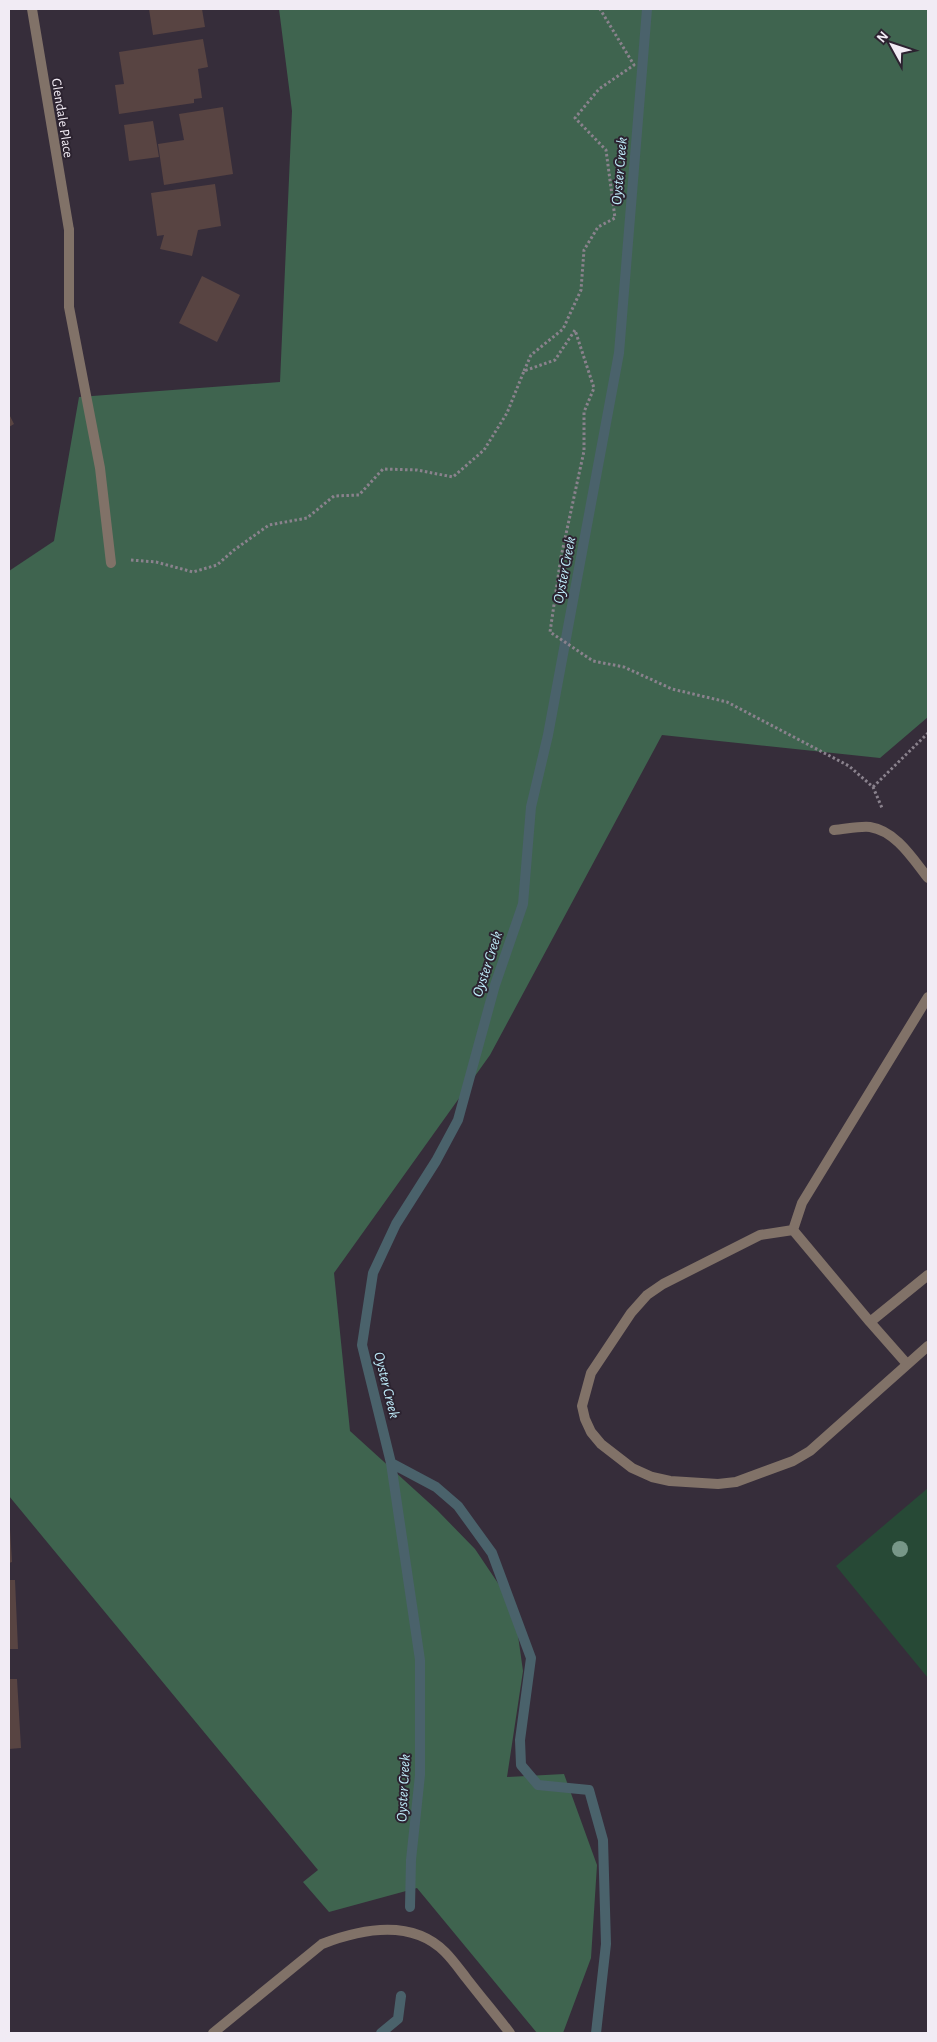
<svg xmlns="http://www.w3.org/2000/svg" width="937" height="2042" font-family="'Alegreya Sans',sans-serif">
<rect width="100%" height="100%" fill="#362d3a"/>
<path fill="#274936" d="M928,1488V1678L836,1566Z"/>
<path fill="#3f644f" d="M279,9H928V717L880,758L662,735L490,1055L334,1273L350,1431L437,1510L475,1549L514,1607L523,1671L507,1777L564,1774L597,1865L591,1958L563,2033H537L417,1888L329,1912L303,1882L318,1870L9,1496V571L54,541L79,397L280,382L292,111Z"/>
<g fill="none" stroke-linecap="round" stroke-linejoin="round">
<path stroke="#4a626b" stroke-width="10" d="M391,1463L436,1487L458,1506L492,1553L531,1658L520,1740L521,1765L538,1785L589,1790L603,1840L606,1944L596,2033
M410,1907L411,1860L420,1775V1660L391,1463L362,1345L373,1273L396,1224L436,1161L458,1120L495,985L523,904L531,807L548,735L619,353L647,9
M381,2033L398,2019L401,1996"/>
</g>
<path fill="#584442" d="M149,9H202L205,27L153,35Z
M203,39L208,67L198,69L202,98L194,99V103L119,114L115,85L124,84L119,52Z
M223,107L233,174L164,185L158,144L184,140L179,114Z
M153,121L159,157L129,161L124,125Z
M215,184L221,226L198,230L192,256L160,249L164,235L157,236L151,193Z
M202,276L240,295L217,342L179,323Z
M9,414L14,424L9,427Z
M9,1529H10L12,1562L9,1563Z
M9,1580H15L18,1649H9Z
M9,1679H17L21,1748L9,1749Z"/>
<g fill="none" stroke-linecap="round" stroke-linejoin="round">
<path stroke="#8a828d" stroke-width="3" stroke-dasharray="2.5 2.5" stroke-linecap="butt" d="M524,371L531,355L563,329L581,290L584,250L598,227L615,218L606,150L575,118L599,89L634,65L600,9
M131,560L156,562L193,572L217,565L234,550L269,525L307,518L334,496L359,495L383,469L417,470L453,477L484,450L507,413L524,371L555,360L575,330L594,388L584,412V451L561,557L550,632L593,661L624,667L672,689L727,702L849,766L873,787L882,808
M873,787L928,733"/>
<path stroke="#817268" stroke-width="10" d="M69,230V307L100,468L111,563
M834,830C846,829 859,826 870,827C896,831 913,859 928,878
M793,1230L760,1235L663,1284L647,1295L631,1313L591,1373L582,1406L585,1419L591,1432L601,1444L632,1468L652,1477L670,1481L718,1484L736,1482L793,1461L810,1451L928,1346
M793,1230L802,1203L928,997
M793,1230L870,1322L928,1275
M870,1322L907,1364
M213,2033L322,1944C361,1929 412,1919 445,1952C453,1960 460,1970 467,1979C481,1997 496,2015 510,2033"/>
<path stroke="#817268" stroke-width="10" d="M32,9L69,230"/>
</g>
<circle fill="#779788" cx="900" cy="1549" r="8"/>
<g text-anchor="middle" stroke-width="4" stroke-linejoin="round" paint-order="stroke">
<g font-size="14" fill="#f1ebf4" stroke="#2c2330">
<text transform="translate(63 118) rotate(81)" y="5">Glendale Place</text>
</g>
<g font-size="15" font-style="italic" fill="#bfecfa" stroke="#2c2330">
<text transform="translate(619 171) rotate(-85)" y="5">Oyster Creek</text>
<text transform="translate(564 570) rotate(-79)" y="5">Oyster Creek</text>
<text transform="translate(487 964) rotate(-72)" y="5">Oyster Creek</text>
<text transform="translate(387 1385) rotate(76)" y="5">Oyster Creek</text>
<text transform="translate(403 1788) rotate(-87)" y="5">Oyster Creek</text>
</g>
</g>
<rect width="937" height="2042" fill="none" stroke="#f1ebf4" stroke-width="20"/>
<g transform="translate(892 45) rotate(310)" stroke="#2c2330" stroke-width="4" paint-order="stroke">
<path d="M0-4L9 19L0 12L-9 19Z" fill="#f1ebf4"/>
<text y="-8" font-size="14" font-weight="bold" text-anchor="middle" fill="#f1ebf4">N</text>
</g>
</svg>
